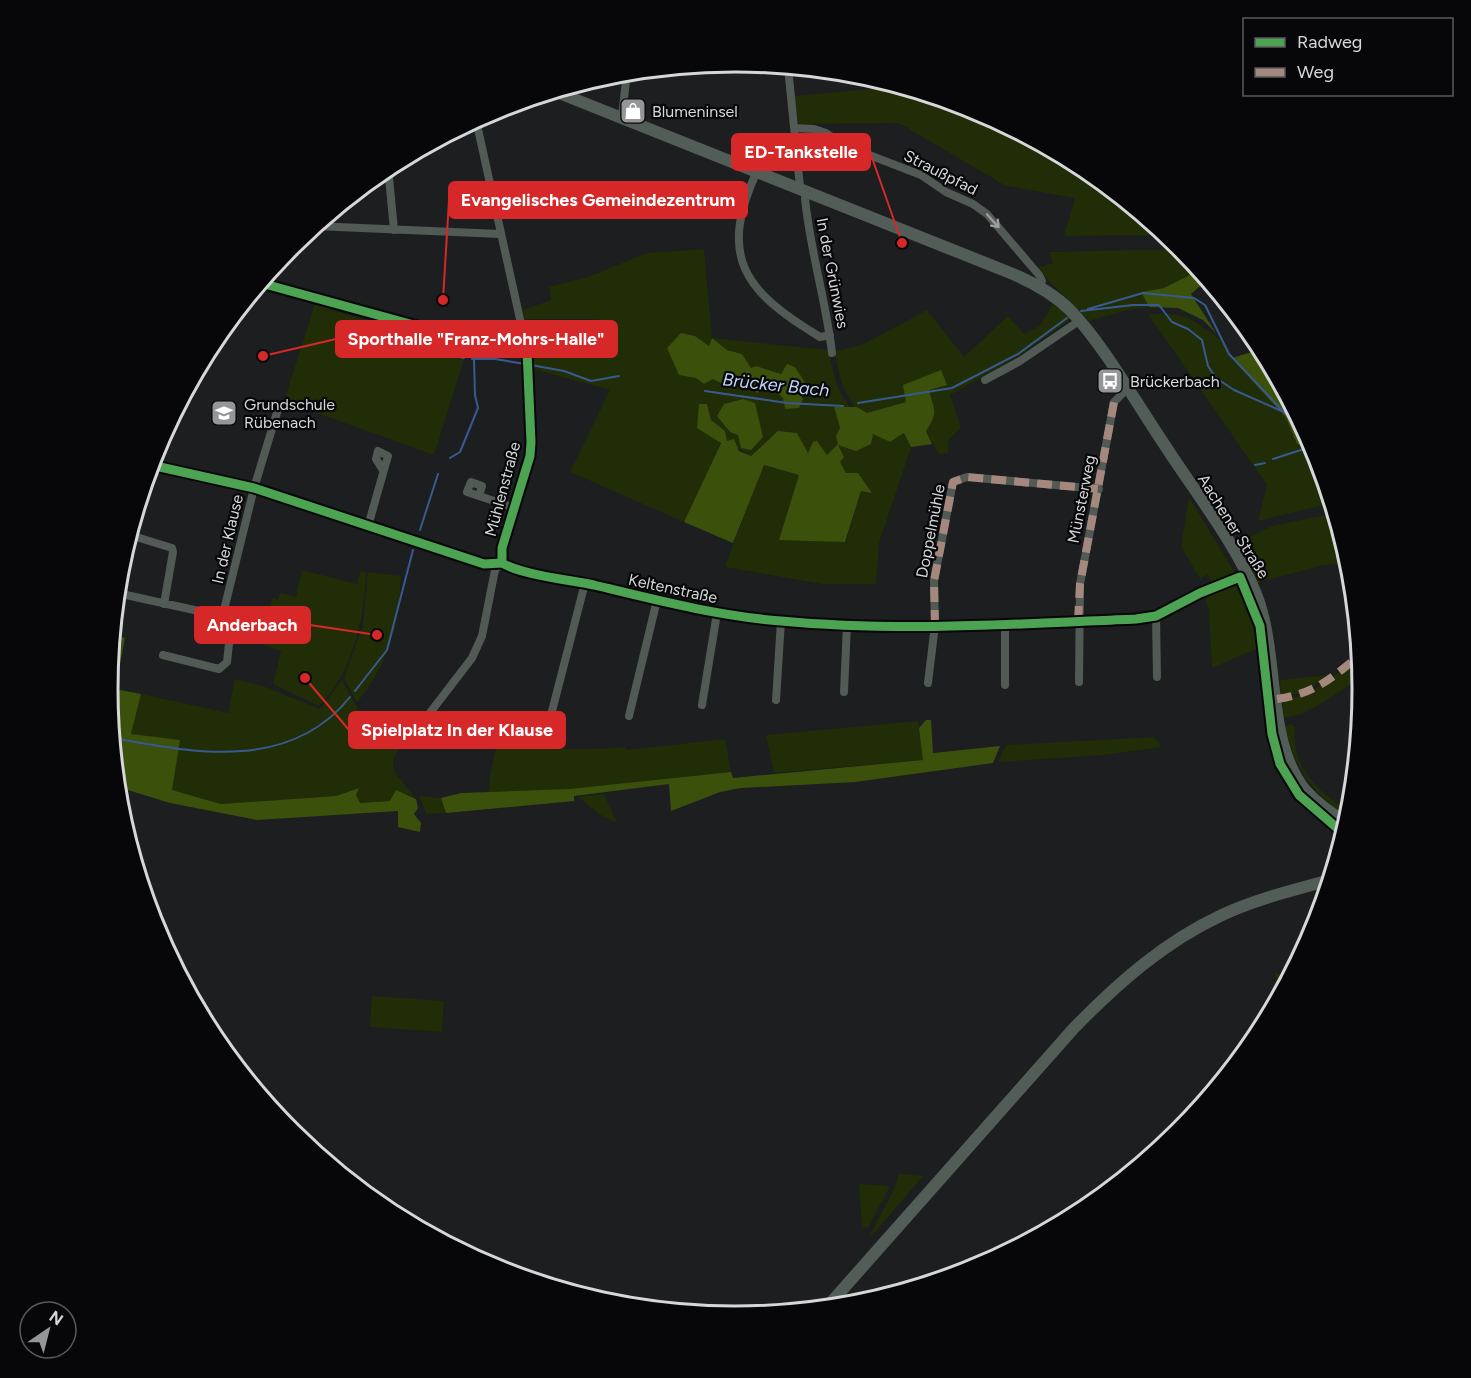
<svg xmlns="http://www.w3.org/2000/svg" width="1471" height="1378" font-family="Figtree,sans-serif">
<rect width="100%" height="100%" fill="#1c1e20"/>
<path fill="#202d06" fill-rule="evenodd" d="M870,77L976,109L1084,167L1167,235L1064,236L1075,198L1006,186L899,123L799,124L794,96L871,89Z
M704,249L712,338L828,350L837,386L850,408L834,407L840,428L836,436L873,433L890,442L904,433L911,447L879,543L876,584H822L725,567L763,465L799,475L846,542L861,491L871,492L846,473L839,462L827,455L817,441L808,453L769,438L751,456L727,441L725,431L711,420L707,404H700L721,442L684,522L570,472L610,390L533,369L530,340L600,356L604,341L603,323L598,319H524L523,310L551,300L549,287L588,277L647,253ZM695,336L709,346L712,338L727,350L742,354L751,369L756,366L781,374L787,364L797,390L783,398L769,385L727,386L713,379L704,384L696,378ZM743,399L755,403V406L730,432L725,425L724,404Z
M1183,249L1200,270L1164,288L1141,292L1149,307L1127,310L1089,321C1072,301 1053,287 1037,268L1053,263L1049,252Z
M1054,302L1071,319L1019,356L950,395L961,428L948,440V453L939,454L926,431C939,412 934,410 929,390L941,370L906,402L867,413L854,407L842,384L834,352L864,344L927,310L964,357L1008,316L1024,334L1040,326Z
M315,304L466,353L434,455L284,401Z
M1148,314H1173L1189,318L1220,339L1232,358L1286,418L1297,444L1316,453L1332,503L1258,521L1267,485Z
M1189,497L1237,576L1213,586L1208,574L1200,579L1181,546Z
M1335,513L1350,563L1324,565L1256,583L1235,544L1272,526Z
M302,570L357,584L360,571L366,572C365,618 353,672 319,706L273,684L281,651L264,645L268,626L264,619L266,605L270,606L273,598L278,600L280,593L296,597Z
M368,572L401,576C398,630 390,660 357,703L344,678L363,625Z
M1239,579L1253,609L1263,646L1212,668L1209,611L1204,593Z
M1360,657L1362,676C1345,688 1302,720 1284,717L1282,704L1285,700L1310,693Z
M1330,675L1302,693L1281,695L1280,680Z
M235,679L263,686L320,709L342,680L359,711L411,733C381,770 393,767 416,799L407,794L390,801L360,803L355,795L358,788L336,796L221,804L172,790L131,734L141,694L228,713Z
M918,721L924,760L774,773L766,735Z
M1290,723L1295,728C1291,768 1319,793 1351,812L1349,817C1312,795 1295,768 1285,727Z
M1274,730L1320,810L1345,830L1344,833C1311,807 1274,777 1274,730Z
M1271,734C1282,784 1305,804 1343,834V838C1318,815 1258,776 1271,734Z
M1154,737L1162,747L1103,755L998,762L1006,745Z
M725,739L731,772L569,789L489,794L490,776L498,740C543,750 579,751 625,747L626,750Z
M604,794L617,823L599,814L578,797Z
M419,796L441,798L446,813L426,814Z
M1275,972L1289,979L1280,996Z
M372,996L444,1001L442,1032L370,1027Z
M899,1174L923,1176L872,1236L870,1235L894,1189Z
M859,1184L890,1186L868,1228L862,1227Z"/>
<path fill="#3b500a" d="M1200,270L1207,280L1191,294L1216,333L1203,320L1178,308L1149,307L1141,292L1164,288Z
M681,333L695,336L709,346L712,338L727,350L742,354L751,368L756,366L781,374L787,364L795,367L806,384L804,388L797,390L803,399L799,408L785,409L783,398L769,385L757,393L748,383L727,386L713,379L704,384L696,378L679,375L667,348Z
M1262,349L1294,410L1295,419L1306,431L1316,453L1297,444L1286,418L1232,358Z
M941,370L947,385L929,390C934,410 939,412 926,431L932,444L911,447L904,433L890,442L873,434L871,444L856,451L838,445L844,457L840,462L846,473H858L872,493L861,491L845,542L779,540L799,475L764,465L733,543L684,522L721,443L697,428L699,404H707L711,420L725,431L727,441L734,439L739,451L751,456L778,431L797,433L808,453L813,442L817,441L827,455L838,444L836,436L840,428L834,407H857L867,413L906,402L903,385Z
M743,399L755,403L763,437L751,450L741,448L738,435L730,432L717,416L724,404Z
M113,635L125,638L115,689L141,694L131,734L180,740L172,790L221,804L336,796L359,788L356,795L360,803L390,801L396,790L416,799L418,808L414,814L421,823L420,832L398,827V811L257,820L170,803L118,787L108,689Z
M926,720H931L933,753L1000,746L993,763L855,782L741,788L720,792L671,811L669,784L574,796V801L446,813L441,798L461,793L569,789L731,772L733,778L923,760L919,728Z"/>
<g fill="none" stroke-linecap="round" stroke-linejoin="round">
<path stroke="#395a91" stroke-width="2" d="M1088,309L1143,293L1194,298L1205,305L1229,354L1281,409
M1081,311L1133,305H1159L1172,322L1188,329L1202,340L1208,366L1216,378L1234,390L1284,412L1314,446
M416,344L464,358
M472,359H495L525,364
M531,365L564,371L591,381L619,376
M705,391L787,403L843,406
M858,403L952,388L1018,354L1067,318
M450,458L460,452L478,408L475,395L474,360
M1273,459L1313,446
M1255,465L1265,463
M420,530L438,474
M355,691L387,650L413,550
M113,738C195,753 290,772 350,697"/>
<path stroke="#515a54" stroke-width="8" d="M788,67L800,187
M622,116L627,72
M795,128L814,129L826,133L846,146L921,175L946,192L973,204L987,214L1039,275L1042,281L1039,286
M388,167L394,230
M757,171C718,256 743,291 820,337L830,335
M805,198C810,251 826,300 832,353
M315,226L500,234
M261,283L472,341L527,351
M985,380L1020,361L1079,321
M151,465L254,488L484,564L502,563C522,575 570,580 594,585C656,600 718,616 781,621C898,632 1018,624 1136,619L1156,616L1200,593
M479,496L482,486L471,482L467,492L515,508
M368,526L388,456L378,451L376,459L383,470
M130,535L172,548L173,552L164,604
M117,593L217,615L224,610L254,488L279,406
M1156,616L1157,677
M1005,623V685
M163,655L219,669L227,662L231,625L224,610
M1079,682L1080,584L1114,402L1127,389
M928,683L935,625L934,581L953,482L967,477L1099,489
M844,692L847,625
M776,700L781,621
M702,705L717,613
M629,716L657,600
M426,718L472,658L482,636L495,570L502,563V548L530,456L531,442L527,351L476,120
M550,719L585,583"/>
<path stroke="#535d57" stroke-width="12" d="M554,91L1013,274C1034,283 1053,293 1070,310C1104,345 1138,406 1166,447C1195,492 1237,545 1256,594C1280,654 1265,740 1305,790C1317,804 1332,814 1347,823
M827,1307L1074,1028C1118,983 1164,942 1222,915C1256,899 1294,890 1330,880"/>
<path stroke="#a5887d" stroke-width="8" stroke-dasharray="15 8" stroke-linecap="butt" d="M1078,621L1080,584L1114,402
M935,625L934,581L953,482L967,477L1099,489
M1277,699C1316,693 1330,679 1360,655"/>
<g stroke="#070709" stroke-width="13">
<path id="cycleway" d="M261,283L472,341L527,351L531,442L530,456L502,548V563
M151,465L254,488L484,564L502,563C522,575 570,580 594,585C656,600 718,616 781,621C898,632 1018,624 1136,619L1156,616L1200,593L1240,577L1260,626L1272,734L1280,764L1299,795L1344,834"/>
</g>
<use href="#cycleway" stroke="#4ca352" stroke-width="9"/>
</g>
<defs><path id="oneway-shaft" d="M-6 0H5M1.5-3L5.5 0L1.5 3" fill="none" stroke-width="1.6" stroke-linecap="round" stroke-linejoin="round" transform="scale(1.5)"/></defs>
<use stroke="#9a9f9d" href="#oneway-shaft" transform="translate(993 221) rotate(48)"/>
<defs>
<g id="shop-square" transform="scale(1.35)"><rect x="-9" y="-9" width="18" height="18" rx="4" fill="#949698" stroke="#070709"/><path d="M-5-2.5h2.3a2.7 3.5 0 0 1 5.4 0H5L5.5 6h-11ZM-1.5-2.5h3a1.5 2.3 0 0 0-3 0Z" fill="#fff"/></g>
<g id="bus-square" transform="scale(1.35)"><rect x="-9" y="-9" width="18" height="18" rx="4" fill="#949698" stroke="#070709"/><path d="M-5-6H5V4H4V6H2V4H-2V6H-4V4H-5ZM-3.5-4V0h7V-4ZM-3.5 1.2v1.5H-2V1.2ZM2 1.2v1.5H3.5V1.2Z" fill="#fff"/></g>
<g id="school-square" transform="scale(1.35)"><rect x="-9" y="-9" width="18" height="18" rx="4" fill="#949698" stroke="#070709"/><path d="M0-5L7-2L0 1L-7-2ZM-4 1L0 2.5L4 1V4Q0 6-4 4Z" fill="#fff"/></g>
</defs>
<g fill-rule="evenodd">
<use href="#shop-square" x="633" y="111"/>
<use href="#bus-square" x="1110" y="381"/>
<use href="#school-square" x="224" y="413"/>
</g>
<g text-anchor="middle" stroke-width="4.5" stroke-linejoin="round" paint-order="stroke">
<g font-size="16" fill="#d5d7d9" stroke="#070709" text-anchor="start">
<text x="652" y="117">Blumeninsel</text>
<text x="1130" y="387">Brückerbach</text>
<text x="244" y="410">Grundschule<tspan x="244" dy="18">Rübenach</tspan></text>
</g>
<g font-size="16" fill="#d5d7d9" stroke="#070709">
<text transform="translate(941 172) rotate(27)" y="6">Straußpfad</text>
<text transform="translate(833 273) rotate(79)" y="6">In der Grünwies</text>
<text transform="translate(502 489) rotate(-75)" y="6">Mühlenstraße</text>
<text transform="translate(1081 499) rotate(-79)" y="6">Münsterweg</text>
<text transform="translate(1234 526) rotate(58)" y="6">Aachener Straße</text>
<text transform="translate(930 531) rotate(-79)" y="6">Doppelmühle</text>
<text transform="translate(227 539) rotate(-77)" y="6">In der Klause</text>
<text transform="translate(673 588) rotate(12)" y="6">Keltenstraße</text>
</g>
<g font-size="18" font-style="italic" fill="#c0d5f8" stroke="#070709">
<text transform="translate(776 385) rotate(6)" y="6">Brücker Bach</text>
</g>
</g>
<path d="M0 0H1471V1378H0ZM118 689a617 617 0 1 1 1234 0a617 617 0 1 1-1234 0Z" fill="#070709" fill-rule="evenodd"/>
<path fill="none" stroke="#d5d7d9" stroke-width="3" d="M118 689a617 617 0 1 1 1234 0a617 617 0 1 1-1234 0Z"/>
<path fill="none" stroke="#d62828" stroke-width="2" d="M902 243L870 152M443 300L449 200M263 356L336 339M377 635L310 625M305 678L349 730"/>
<g fill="#d62828" stroke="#070709" stroke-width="2">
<circle cx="902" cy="243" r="6"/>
<circle cx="443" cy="300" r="6"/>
<circle cx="263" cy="356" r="6"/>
<circle cx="377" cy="635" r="6"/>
<circle cx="305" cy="678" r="6"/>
</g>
<g fill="#d62828" stroke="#d62828" stroke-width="2">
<rect x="732" y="134" width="138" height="36" rx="6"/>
<rect x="449" y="182" width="298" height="36" rx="6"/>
<rect x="336" y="321" width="281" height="36" rx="6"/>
<rect x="195" y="607" width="115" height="36" rx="6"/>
<rect x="349" y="712" width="216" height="36" rx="6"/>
</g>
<g font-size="18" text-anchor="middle" font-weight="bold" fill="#fff">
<text x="801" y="158">ED-Tankstelle</text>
<text x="598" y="206">Evangelisches Gemeindezentrum</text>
<text x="476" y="345">Sporthalle "Franz-Mohrs-Halle"</text>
<text x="252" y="631">Anderbach</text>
<text x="457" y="736">Spielplatz In der Klause</text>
</g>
<rect x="1243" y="18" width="210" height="78" fill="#070709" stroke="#595a5c" stroke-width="1.5"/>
<rect x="1255" y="38" width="30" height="9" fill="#4ca352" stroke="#595a5c" stroke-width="1.5"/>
<text x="1297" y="48" font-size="18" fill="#d5d7d9">Radweg</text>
<rect x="1255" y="68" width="30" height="9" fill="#a5887d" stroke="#595a5c" stroke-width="1.5"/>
<text x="1297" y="78" font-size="18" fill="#d5d7d9">Weg</text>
<g transform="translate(48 1330) rotate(35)"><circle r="28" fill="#070709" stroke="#595a5c" stroke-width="1.5"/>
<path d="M0-4.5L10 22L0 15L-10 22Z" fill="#949698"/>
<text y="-9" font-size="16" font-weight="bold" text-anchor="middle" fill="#d5d7d9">N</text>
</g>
</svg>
